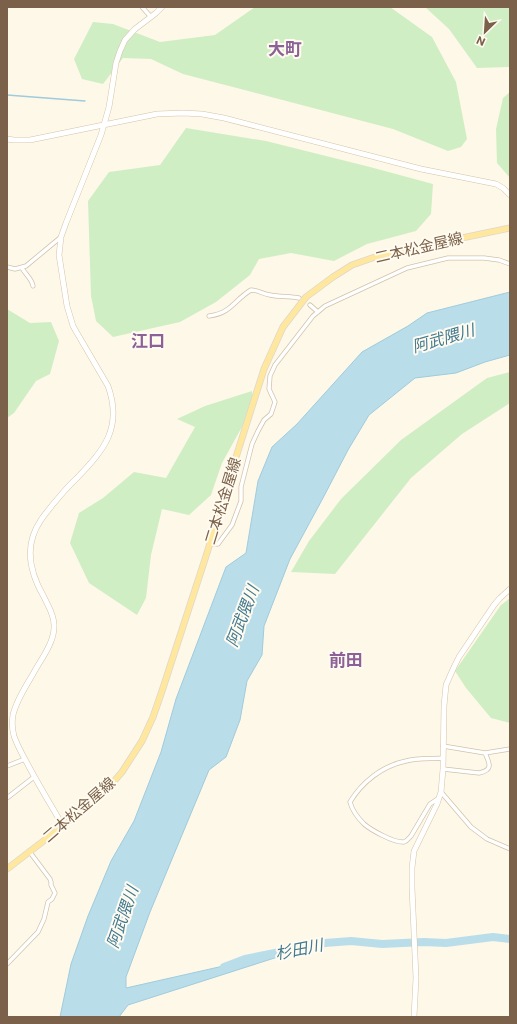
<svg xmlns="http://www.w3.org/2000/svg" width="517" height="1024" font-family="Commissioner,'Noto Sans JP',sans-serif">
<rect width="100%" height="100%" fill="#fef8e8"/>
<path fill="#d0eec4" d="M255,7H390L432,37L456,82L467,139L461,147L448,151L393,129L183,74L151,59L123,58L103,84L82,79L74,59L93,22L113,24L160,42L215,35Z
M425,7H510V67L477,68L449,29Z
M510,92V178L497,163L496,129L503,98Z
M186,128L266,141L370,167L433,184L431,214L416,231L367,244L334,261L291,253L259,259L250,275L216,302L180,322L113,337L96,321L91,296L88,201L109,172L160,165Z
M7,309L30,323L51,322L59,341L50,374L36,381L14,413L7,418Z
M510,372V403L462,434L411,478L335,574L291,572L309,541L341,499L401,440L487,378Z
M252,391L253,407L222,463L211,495L189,515L162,509L151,555L146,598L137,615L89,583L70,543L79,513L103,498L134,472L166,478L195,427L177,419L205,406Z
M510,598V723L491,718L466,688L455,671L501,605Z"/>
<path fill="#baddea" stroke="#9fcbdd" d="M510,292V355L485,362L456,373L415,378L369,415L348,450L323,498L290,559L264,626L262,655L247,681L240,720L226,757L209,770L150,912L126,977V988L312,946L128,1005L119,1017H60L71,964L88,916L111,861L134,821L161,752L176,699L226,567L246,553L258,481L272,447L297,424L362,352L408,326L427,313Z"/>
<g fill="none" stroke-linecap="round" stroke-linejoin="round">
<path stroke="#9fcbdd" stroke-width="1.5" d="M7,95L85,101"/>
<path stroke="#baddea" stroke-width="8" d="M224,967L245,959L325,943L351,941L382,944L424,942L446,943L493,937L510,939"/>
<g stroke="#d2c2ac" stroke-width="5">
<path id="street" d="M142,7L151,17
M7,267L15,269L26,266L61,237
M22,268C25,274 32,279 33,286
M310,305L318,312
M209,316C232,313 234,300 251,290C258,290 263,294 270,295C279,297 289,296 299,298
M210,544H218L232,525L241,501V487L252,444L258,431L264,420L271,414L275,402L269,389L270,376L275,365L313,316L325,306L407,268L448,258H484L499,260L510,264
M443,746L485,753L510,749
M7,766L25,759
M443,769L479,773C493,770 490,764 485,753
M441,792L471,827L487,839L510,849
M7,798L34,777
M439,798L430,804L411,836C409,838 407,841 404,842C394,843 371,830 364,824C358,818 352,810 350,802C362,782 382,766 406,761C418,758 430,759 443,758
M7,964L38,932L44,919L48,902L52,899L55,893L51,885V882L50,879L29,851"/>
</g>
<g stroke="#d5c3a9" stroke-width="6">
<path id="secondary" d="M7,139L14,140H30L157,114L183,113L202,114L224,118L421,169L496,184L503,188L510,195
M63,826C51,805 38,784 27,763C22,754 17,745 14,736C12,729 12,721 13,715C16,701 26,686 33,674C41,659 55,642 54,625C54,614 48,606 44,597C33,578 26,557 33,536C37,523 46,513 54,503C61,495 68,486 76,479C104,450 123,428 108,386L77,333L73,326L67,306L59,255L61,237L66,223L101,135L109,107L116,63L120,51L125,40L135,29L156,13L162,7
M414,1017L416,978L412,888V868L414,851L437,804L441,792L443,769L444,706L446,685L454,667L459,657L494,605L500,598L510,589"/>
</g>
<g stroke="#ddd6d0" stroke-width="7">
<path id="primary" d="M7,869L63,826L109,787L122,772L142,741L153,717L162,691L207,553L237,454L264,369L283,327L306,297L333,277L352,265L381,255L510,228"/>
</g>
<use href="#street" stroke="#fff" stroke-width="3.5"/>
<use href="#secondary" stroke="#fff" stroke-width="5"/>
<use href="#primary" stroke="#ffe89e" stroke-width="5.5"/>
</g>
<g text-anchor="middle" stroke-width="4" stroke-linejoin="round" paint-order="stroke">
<g font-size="15" fill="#7b6149" stroke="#fffbf0">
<text transform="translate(419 248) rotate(-13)" y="5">二本松金屋線</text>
<text transform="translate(223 501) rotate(-73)" y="5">二本松金屋線</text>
<text transform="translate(79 810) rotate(-41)" y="5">二本松金屋線</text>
</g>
<g font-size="16" font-style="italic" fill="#407990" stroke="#fffbf0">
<text transform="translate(443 338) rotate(-16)" y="6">阿武隈川</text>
<text transform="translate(242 616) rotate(-69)" y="6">阿武隈川</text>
<text transform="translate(122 917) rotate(-71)" y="6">阿武隈川</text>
<text transform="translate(299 949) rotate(-11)" y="6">杉田川</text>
</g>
<g font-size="17" font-weight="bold" fill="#8c6197" stroke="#fffbf0">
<text x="285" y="55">大町</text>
<text x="148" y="347">江口</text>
<text x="346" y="666">前田</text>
</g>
</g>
<rect width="517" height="1024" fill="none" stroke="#7b6149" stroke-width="16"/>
<g transform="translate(485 32) rotate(205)" stroke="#fffbf0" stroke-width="3" paint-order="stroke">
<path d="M0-3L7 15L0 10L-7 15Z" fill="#7b6149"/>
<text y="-6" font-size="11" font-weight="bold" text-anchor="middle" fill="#7b6149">N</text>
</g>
</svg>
